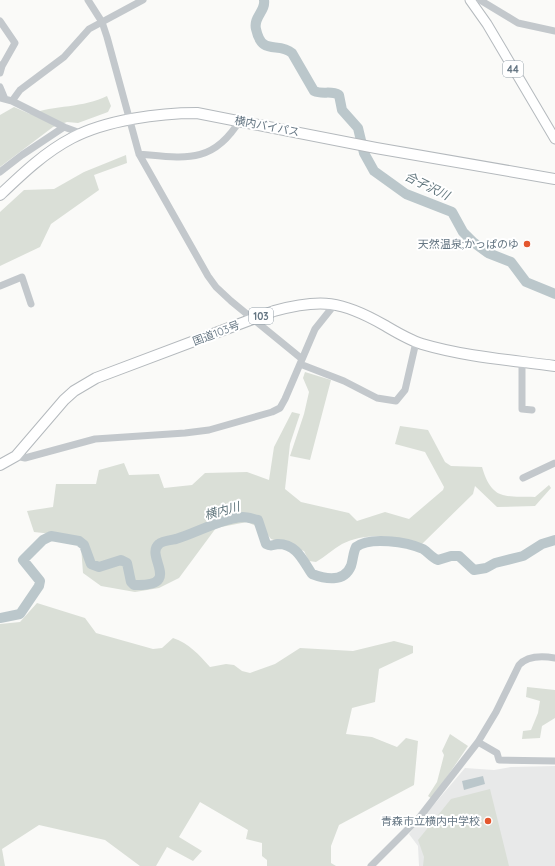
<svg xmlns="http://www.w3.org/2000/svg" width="555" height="866" font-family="Quicksand,'Noto Sans JP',sans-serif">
<rect width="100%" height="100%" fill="#fafaf8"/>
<path fill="#e8e9e9" d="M555,766V866H419L418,846L409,834L465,768L494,770L511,767Z"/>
<path fill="#dadfd7" d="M107,96L111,106L108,112L78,123L67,122L53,127L0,167V115L14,107L30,114C54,105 84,108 107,96Z
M126,155L127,163L94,175L99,190L51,224L40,247L0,266V212L24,190L54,189L84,172Z
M305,372L331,380L310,460L290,456L304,414L309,392L303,378Z
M292,412L300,414L290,444L285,489L301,502L349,513L357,521L385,512L409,519L443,490L444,487L425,452L395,444L400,426L428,430L445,462L451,466L482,467C492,501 505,496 535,497L549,485L551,488L535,506L497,507L475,486L473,494L421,545C398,535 365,532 342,544C333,549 325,557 316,562L309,561L304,551L271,539L263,529L247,522L216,528L179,578L159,588L135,592L101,586L83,573L81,546L71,536L34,532L27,511L53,507L56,484H96L99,470L124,463L129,475L159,474L164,488L192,485L205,473L247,472L269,480L274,447Z
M37,603L85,618L96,633L153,649L162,648L173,638C189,643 199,655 210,667L226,664L234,665L242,671L250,673L275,664L300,648L353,651L394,641L413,646V653L379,669L375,702L352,708L346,734L372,737L397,747L406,738L418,741L414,785L339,825L331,846V863L336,866H267V860L262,856V843L246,839L248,830L200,802L179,837L202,851L193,861L167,847L156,866H140L105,840L39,825L2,849L5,866H0V624L20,622Z
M527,687L555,690V718L542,726L540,738L522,739L523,731L531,730L538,713L540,701L526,697Z
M450,734L468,746L432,799L428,796L437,782L444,755L442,751Z
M490,789L509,866H423L424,857L418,840L451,799Z"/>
<path fill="#bbc7cb" d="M483,776L485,784L464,790L462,781Z"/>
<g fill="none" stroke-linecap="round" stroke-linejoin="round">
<path stroke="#bbc7cb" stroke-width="10" d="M264,0C266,11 253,17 256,29C262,57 278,41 292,53L314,91C323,95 331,90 339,95L342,110L358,128L364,153L374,171L406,194L452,212L463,232L473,242L488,253L511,262L526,282L555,294
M0,618L20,614L39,586L40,581L23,560L43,540L51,536L79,541L84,545L91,564L99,567L121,560L127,563L131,582L134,585C184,587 144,556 159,544C162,541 171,540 176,539C198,532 220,519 243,517C248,517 253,519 258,520L266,544C271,547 273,545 278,544C297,544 303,561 312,574C325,579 344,583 351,566C353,560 353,553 356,547C370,536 407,542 423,549C428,552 432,558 438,560L451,556H459L474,570L486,568L495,563L523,556L542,544L555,540"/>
<g stroke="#b5babe" stroke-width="11">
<path id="major" d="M470,0L487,24L555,139"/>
</g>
<g stroke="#b4b9bd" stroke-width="12">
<path id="highway" d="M0,195C22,174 45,152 72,138C106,120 159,113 197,113L376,148L555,179
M0,465L16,456L64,400L74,391L96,378L274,311C321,298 342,301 384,325C396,332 409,340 422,344C466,357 511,360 555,366"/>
</g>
<path stroke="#c3c8cc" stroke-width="7" d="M88,0L102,22L107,37L139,154L208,276L216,287L231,301L302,359
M480,0L518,23L555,31
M0,21L15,43L2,66
M0,65L2,66L0,73
M0,87L5,99
M0,98L12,101L64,127L83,134
M12,101L20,90L64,57L89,29L143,0
M139,154C184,158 213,165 240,120
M0,172L22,155L64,127
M0,286L22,277L31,304
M522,361V409L532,410
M300,364L344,381L377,398L396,401L405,390L416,342
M16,456L25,458L95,439L185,433L209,430L272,412L280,408L285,399L315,329L335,304
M523,478L555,463
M478,742L497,753L499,760L555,761
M371,866L419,818L478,742L496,712L519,665C528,655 543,656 555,658"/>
<use href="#major" stroke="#fff" stroke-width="9"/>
<use href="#highway" stroke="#fff" stroke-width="10"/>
</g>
<g fill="#e4572e" stroke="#fff" stroke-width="1.5">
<circle cx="527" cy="244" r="4"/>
<circle cx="488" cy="821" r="4"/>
</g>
<g text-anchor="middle" stroke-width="4" stroke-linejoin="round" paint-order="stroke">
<g fill="#fff" stroke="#939fa8" stroke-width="1">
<rect x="503" y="61" width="20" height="16" rx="3"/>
<rect x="249" y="308" width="24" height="16" rx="3"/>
</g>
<g font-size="10" font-weight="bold" fill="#657683">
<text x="513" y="73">44</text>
<text x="261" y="320">103</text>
</g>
<g font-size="11" fill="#657683" stroke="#fff">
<text transform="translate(267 126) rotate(11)" y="4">横内バイパス</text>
<text transform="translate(216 333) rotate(-21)" y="4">国道103号</text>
</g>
<g font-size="11" fill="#657683" stroke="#fff" text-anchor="end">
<text x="519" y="248">天然温泉;かっぱのゆ</text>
<text x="480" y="825">青森市立横内中学校</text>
</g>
<g font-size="12" font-style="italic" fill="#60757c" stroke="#fff">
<text transform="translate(427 186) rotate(26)" y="4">合子沢川</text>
<text transform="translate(222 511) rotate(-15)" y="4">横内川</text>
</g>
</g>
</svg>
